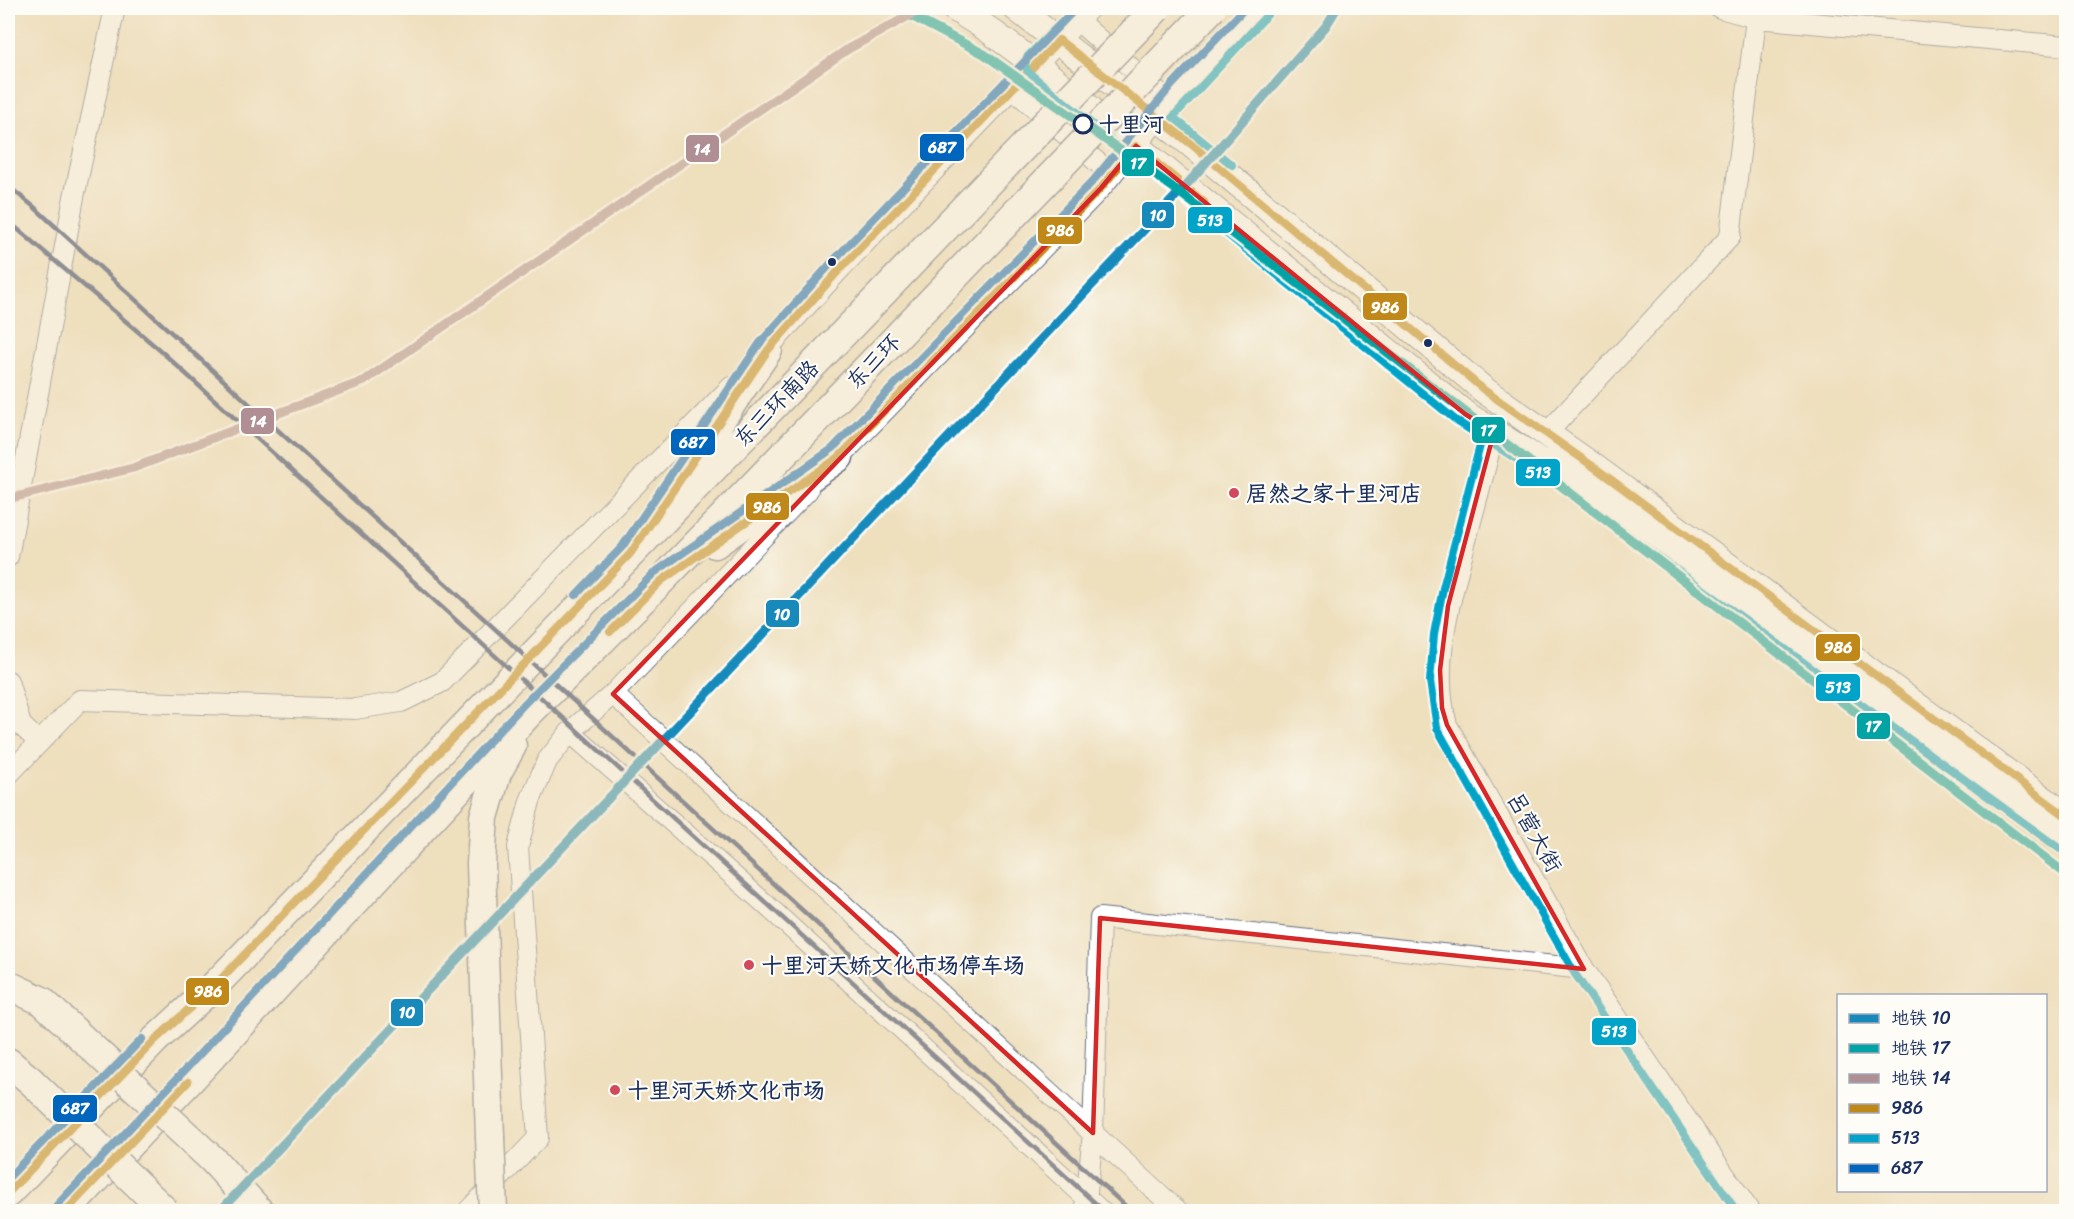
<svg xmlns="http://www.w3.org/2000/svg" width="2074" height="1219" font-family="Sriracha,'LXGW WenKai TC',sans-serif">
<rect width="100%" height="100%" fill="#fdfcf7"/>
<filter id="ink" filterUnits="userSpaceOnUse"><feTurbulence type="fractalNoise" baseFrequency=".0167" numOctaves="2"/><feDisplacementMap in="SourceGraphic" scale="12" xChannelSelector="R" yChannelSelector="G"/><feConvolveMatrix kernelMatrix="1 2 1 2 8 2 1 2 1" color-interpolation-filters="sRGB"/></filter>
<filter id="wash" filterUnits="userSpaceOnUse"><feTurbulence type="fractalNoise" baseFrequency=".008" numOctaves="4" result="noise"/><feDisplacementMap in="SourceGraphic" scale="24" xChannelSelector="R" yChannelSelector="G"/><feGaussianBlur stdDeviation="1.35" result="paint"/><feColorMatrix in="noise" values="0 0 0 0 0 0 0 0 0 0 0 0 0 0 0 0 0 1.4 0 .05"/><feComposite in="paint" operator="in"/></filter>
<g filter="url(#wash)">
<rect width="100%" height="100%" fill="#eedfbd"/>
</g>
<g filter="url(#ink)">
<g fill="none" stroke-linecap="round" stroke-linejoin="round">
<g stroke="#656d7f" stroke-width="22">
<path id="minor" d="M1720,8L1756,18L2066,46
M1078,21L1171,103
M1013,89L1112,175
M760,357L841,268L1090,8
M1494,432C1485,471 1474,509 1464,548C1449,604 1431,666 1447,725L1584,969L1750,1212
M1546,434L1730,237L1756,18
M830,467L1101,188L1180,92L1259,8
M8,557L74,197L115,8
M8,681L21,725L39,742
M613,694L1179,1212
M570,732L763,902L1102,1212
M8,775L80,700L355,709L401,702L442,682L731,387
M467,1212L538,1138L518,847L530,801L547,761L570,732L613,694L808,490
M1085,1212L1093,1133L1100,918L1584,969"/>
</g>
<g stroke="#656d7f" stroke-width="28">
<path id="major" d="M954,8L986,28L1035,64L1465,414L1581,487L2066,841
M1016,8L1191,144L1484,390L1594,467L2066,816"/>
</g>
<g stroke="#656d7f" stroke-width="31">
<path id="highway" d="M673,490L768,350
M715,544L839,457
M8,985L42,1001
M8,1062L31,1081
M490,1137L481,864L484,817L497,773L512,746
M214,1161L260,1212
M8,1193L155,1040L217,983L867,309
M65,1212L193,1077L530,712L661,581L897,337"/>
</g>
<use href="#minor" stroke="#fff" stroke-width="20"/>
<use href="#major" stroke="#fff" stroke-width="26"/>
<use href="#highway" stroke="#fff" stroke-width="28"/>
<path stroke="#1b2f5e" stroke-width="4.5" d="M8,186L33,206L1132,1212
M8,221L162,352L1105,1212"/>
<g stroke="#656d7f" stroke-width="31" stroke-linecap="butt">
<path id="highway-bridge" d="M867,309L1157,8
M897,337L1212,8
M42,1001L214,1161
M31,1081L166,1212
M490,1137L493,1212"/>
</g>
<use href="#highway-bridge" stroke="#fff" stroke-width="28"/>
<g stroke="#fdfcf7" stroke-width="12">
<path id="bus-1" d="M610,632L661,581L839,457L1101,188L1136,146L1204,202
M8,1193L155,1040L217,983L630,554L768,350L841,268L1059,40L1191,144L1484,390L1594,467L2066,816
M65,1212L188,1082"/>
</g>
<g stroke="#fdfcf7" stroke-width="12">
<path id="bus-2" d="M1076,8L1027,57L1025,65L1028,72L1458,422L1575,496L2060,849
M1232,165L1173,117L1267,15
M1484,430L1443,588L1434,634L1430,681L1437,728L1575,974L1737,1212"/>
</g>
<g stroke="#fdfcf7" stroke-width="12">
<path id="bus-3" d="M576,595L622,547L760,343L833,261L1076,8
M8,1178L142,1039
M57,1205L185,1070L523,705L654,573L832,449L1093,181L1172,85L1245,8"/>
</g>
<use href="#bus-1" stroke="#c08818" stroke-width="8"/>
<use href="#bus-2" stroke="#01a3c8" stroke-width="8"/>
<use href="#bus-3" stroke="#0065bd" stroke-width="8"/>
<g stroke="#fdfcf7" stroke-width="14">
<path id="metro-1" d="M219,1212L1189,182L1326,26L1337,8"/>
</g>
<g stroke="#fdfcf7" stroke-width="14">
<path id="metro-2" d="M896,8L984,54L1171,186L2066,874"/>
</g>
<g stroke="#fdfcf7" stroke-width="14">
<path id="metro-3" d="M8,499L133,468L364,381L848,49L923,8"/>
</g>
<use href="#metro-1" stroke="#178abb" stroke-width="9"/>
<use href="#metro-2" stroke="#01a3a5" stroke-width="9"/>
<use href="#metro-3" stroke="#af8f94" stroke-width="9"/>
</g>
</g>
<path d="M0 0H2074V1219H0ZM1136,146L1465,414L1494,432L1448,606L1440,670L1442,708L1447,725L1584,969L1100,918L1093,1133L613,694L1101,188Z" fill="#eedfbd" fill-opacity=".55" fill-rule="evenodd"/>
<path fill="none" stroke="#d62828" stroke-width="4.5" stroke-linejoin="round" d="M1136,146L1465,414L1494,432L1448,606L1440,670L1442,708L1447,725L1584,969L1100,918L1093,1133L613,694L1101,188Z"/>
<circle fill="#fdfcf7" stroke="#1b2f5e" stroke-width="3" cx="1083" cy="124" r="9"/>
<g fill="#1b2f5e" stroke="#fdfcf7" stroke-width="2">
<circle cx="832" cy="262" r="5"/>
<circle cx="1428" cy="343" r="5"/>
</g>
<g fill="#d1495b" stroke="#fdfcf7" stroke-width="2">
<circle cx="1234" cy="493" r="6"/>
<circle cx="749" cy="965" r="6"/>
<circle cx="615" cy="1090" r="6"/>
</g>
<g text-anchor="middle" stroke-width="4.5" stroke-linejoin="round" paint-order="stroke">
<g font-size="22" font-weight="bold" fill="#1b2f5e" stroke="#fdfcf7" text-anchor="start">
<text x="1098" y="132">十里河</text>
</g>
<g font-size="22" fill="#1b2f5e" stroke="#fdfcf7">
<text transform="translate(873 361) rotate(-46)" y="8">东三环</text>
<text transform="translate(776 403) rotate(-46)" y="8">东三环南路</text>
<text transform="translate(1535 832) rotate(61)" y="8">吕营大街</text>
</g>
<g font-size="22" font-weight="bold" fill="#1b2f5e" stroke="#fdfcf7" text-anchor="start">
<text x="1246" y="501">居然之家十里河店</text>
<text x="761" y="973">十里河天娇文化市场停车场</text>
<text x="627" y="1098">十里河天娇文化市场</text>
</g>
</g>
<g stroke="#fdfcf7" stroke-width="2">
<rect x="919" y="133" width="46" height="29" rx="6" fill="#0065bd"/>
<rect x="685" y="134" width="35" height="29" rx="6" fill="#af8f94"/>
<rect x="1121" y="148" width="34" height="29" rx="6" fill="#01a3a5"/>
<rect x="1141" y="201" width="34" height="28" rx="6" fill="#178abb"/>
<rect x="1187" y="206" width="46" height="28" rx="6" fill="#01a3c8"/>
<rect x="1037" y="216" width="46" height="29" rx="6" fill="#c08818"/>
<rect x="1362" y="292" width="46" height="29" rx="6" fill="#c08818"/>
<rect x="240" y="407" width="35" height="28" rx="6" fill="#af8f94"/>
<rect x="1471" y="416" width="35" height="28" rx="6" fill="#01a3a5"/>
<rect x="670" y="428" width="46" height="28" rx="6" fill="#0065bd"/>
<rect x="1515" y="458" width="46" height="29" rx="6" fill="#01a3c8"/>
<rect x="745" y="492" width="45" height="29" rx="6" fill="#c08818"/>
<rect x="765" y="599" width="35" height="29" rx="6" fill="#178abb"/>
<rect x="1815" y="633" width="46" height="29" rx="6" fill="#c08818"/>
<rect x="1815" y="673" width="46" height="29" rx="6" fill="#01a3c8"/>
<rect x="1856" y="712" width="35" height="28" rx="6" fill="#01a3a5"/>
<rect x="185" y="977" width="45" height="29" rx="6" fill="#c08818"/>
<rect x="390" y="998" width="34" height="29" rx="6" fill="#178abb"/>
<rect x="1591" y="1017" width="46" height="29" rx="6" fill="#01a3c8"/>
<rect x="52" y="1094" width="46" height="29" rx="6" fill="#0065bd"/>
</g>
<g font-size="16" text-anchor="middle" font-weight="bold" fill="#fff">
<text x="942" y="153">687</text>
<text x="702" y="155">14</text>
<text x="1138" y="169">17</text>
<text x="1158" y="221">10</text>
<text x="1210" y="226">513</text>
<text x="1060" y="236">986</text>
<text x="1385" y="313">986</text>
<text x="258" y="427">14</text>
<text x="1488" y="436">17</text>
<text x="693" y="448">687</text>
<text x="1538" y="478">513</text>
<text x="767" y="513">986</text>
<text x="782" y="620">10</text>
<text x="1838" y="653">986</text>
<text x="1838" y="693">513</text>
<text x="1873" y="732">17</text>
<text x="208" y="997">986</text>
<text x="407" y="1018">10</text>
<text x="1614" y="1037">513</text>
<text x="75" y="1114">687</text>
</g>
<rect width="2074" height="1219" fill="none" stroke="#fdfcf7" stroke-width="30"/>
<rect x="1837" y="994" width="210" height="198" fill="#fdfcf7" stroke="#a3aaba" stroke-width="1.5"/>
<rect x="1849" y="1014" width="30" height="9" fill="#178abb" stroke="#a3aaba" stroke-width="1.5"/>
<text x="1891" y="1024" font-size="18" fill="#1b2f5e">地铁 10</text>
<rect x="1849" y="1044" width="30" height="9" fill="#01a3a5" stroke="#a3aaba" stroke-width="1.5"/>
<text x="1891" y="1054" font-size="18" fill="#1b2f5e">地铁 17</text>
<rect x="1849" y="1074" width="30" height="9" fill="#af8f94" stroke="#a3aaba" stroke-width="1.5"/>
<text x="1891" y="1084" font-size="18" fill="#1b2f5e">地铁 14</text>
<rect x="1849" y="1104" width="30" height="9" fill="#c08818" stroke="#a3aaba" stroke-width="1.5"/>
<text x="1891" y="1114" font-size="18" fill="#1b2f5e">986</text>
<rect x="1849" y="1134" width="30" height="9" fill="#01a3c8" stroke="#a3aaba" stroke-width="1.5"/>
<text x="1891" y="1144" font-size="18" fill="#1b2f5e">513</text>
<rect x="1849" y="1164" width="30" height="9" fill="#0065bd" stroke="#a3aaba" stroke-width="1.5"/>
<text x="1891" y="1174" font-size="18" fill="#1b2f5e">687</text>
</svg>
